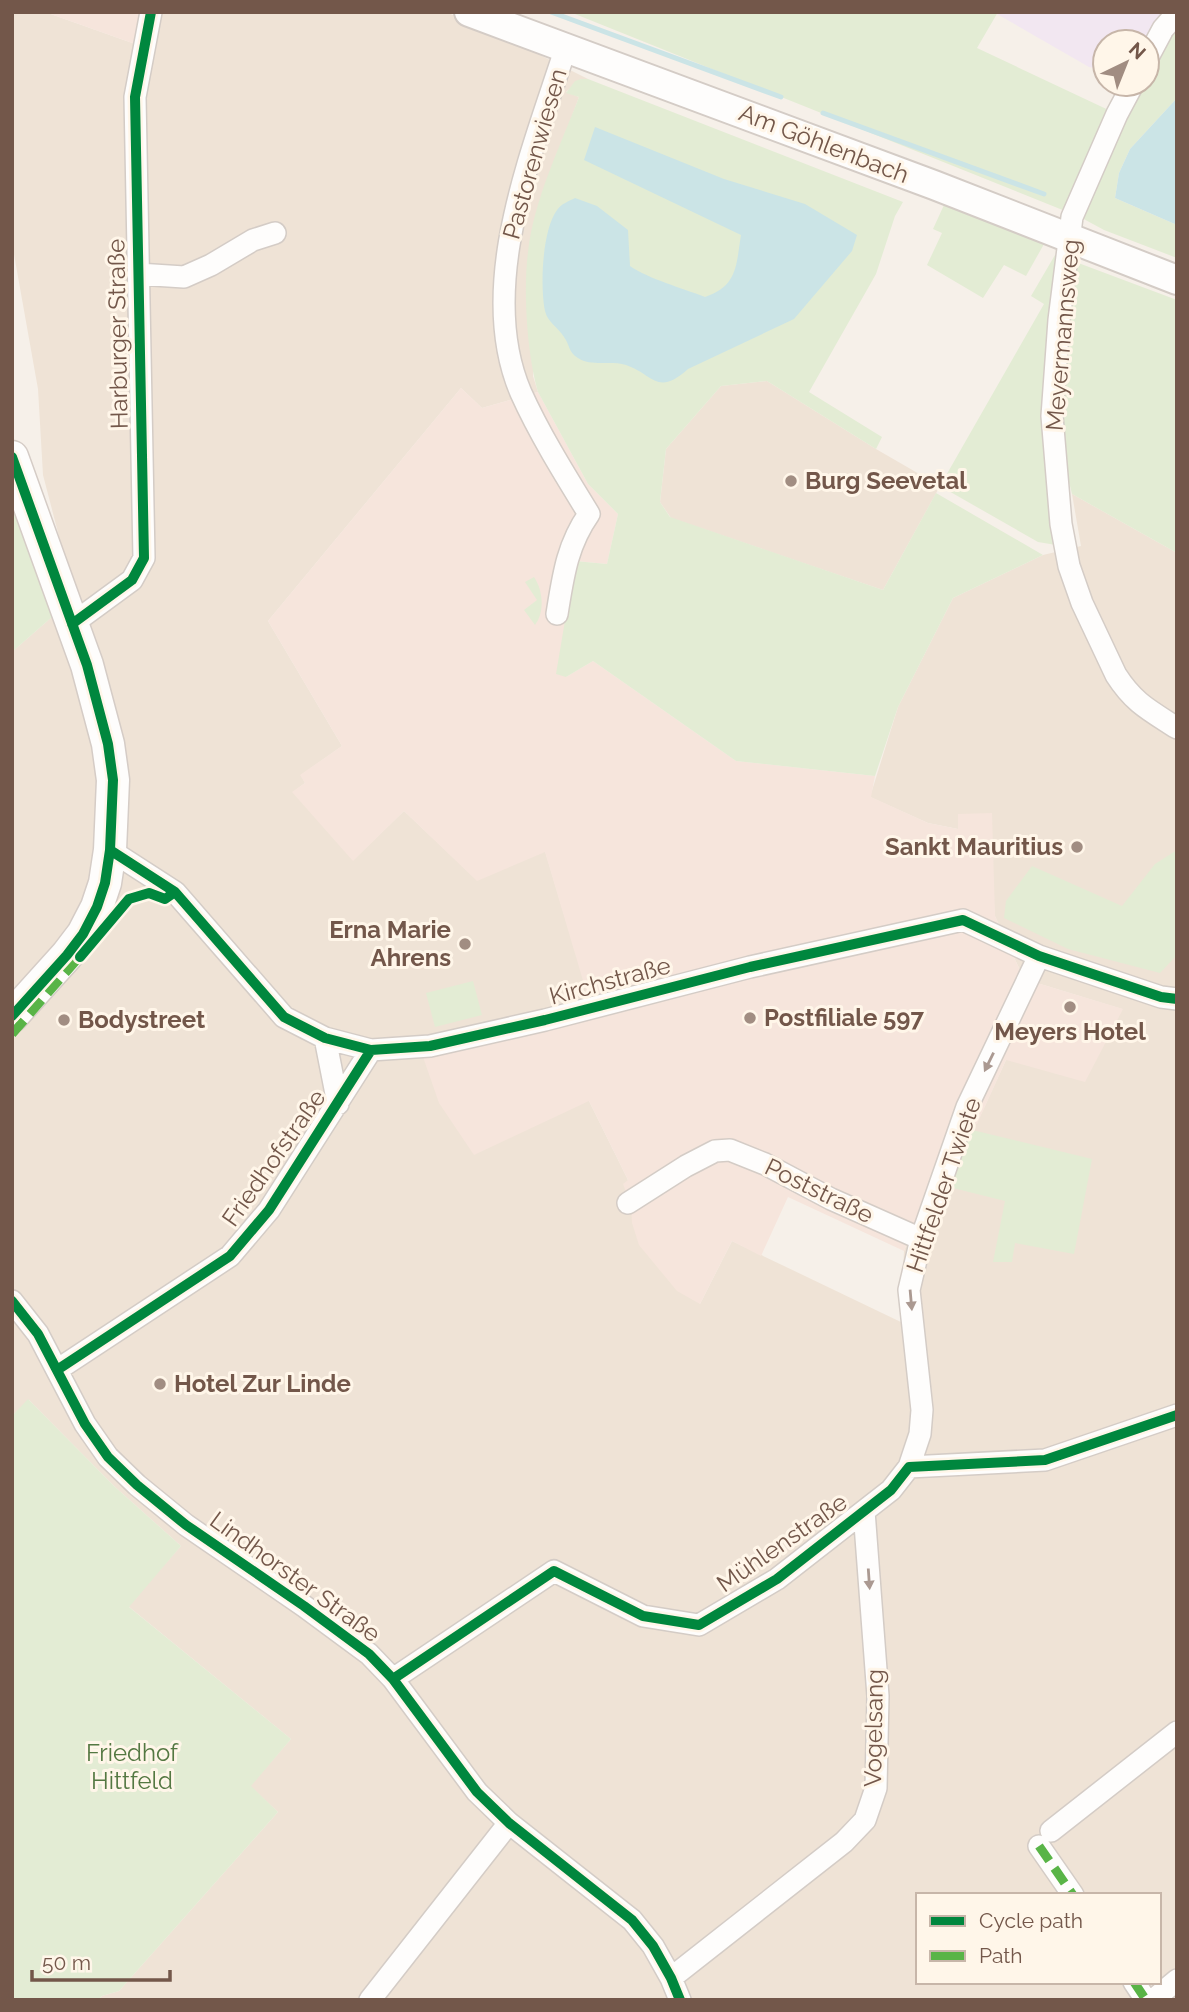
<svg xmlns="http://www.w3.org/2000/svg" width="1189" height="2012" font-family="Raleway,sans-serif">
<rect width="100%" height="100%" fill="#f6f0e9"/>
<path fill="#efe3d6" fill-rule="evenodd" d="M13,12H45L135,44L142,12H445L527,44L542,56L588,79H581L566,92L579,97L539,205L533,376L538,392L482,408L461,388L268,621L342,746L301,775L305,783L293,792L353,860L404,811L477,880L545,851L593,1011L589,1101L628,1180L700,1304L732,1241L905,1324L902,1289L904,1251L956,1119L977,1123L1006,1060L1122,1009L1024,979L995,916L993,893L958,829L928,823L870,797L898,707L953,598L1043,555L1081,546L1072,494L1177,553V2000H98L102,1996L119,1991L278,1812L250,1786L291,1739L128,1606L181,1546L114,1486L29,1400L12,1416V652L52,617L85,636L43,475L38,389L12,243ZM918,1895H1159V1982H918Z
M767,381L876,449L940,486L883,590L671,518L660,502L666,449L721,386Z"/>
<path fill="#f6e5dc" d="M45,12H142L135,44Z
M461,388L482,408L538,392L588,484L618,514L607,564L576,561L566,677L593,661L736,761L875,776L871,797L928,823L958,829V814L992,813L995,916L1024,979L1123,1009L1085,1082L1006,1060L977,1124L956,1119L904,1251L788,1197L761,1256L732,1241L700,1304L677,1291L639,1245L632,1223L631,1205L623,1184L628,1180L589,1101L474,1155L439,1103L422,1054L592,1011L545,852L477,881L404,811L353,861L292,792L305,783L300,775L342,746L268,621Z"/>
<path fill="#f2e7f1" d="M998,12H1177L1147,42H1105V70L1089,67L997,14Z"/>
<path fill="#e3ecd4" d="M570,12H998L977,48L1117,114L1133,84H1147V59L1177,13V98L1130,149L1119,173L1115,198L1177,225V258L1104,230L1080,217Z
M581,79H588L903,202L895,216L876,274L809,392L882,437L876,449L767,381L721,386L666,449L660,502L670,517L883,590L936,493L1043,555L953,598L898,707L875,776L736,761L593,661L566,677L556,674L575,561L607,564L618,514L588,484L538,392C527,355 523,290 528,252C534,199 560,147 579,97L566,93L575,81Z
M944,205L1044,244L1026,276L1004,265L983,298L927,265L942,233L933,229Z
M1055,255L1063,259L1056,545L1038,542L940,486L1044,304L1031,296Z
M1073,261L1177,300V553L1072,494L1064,462L1059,418Z
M12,497L52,617L12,652Z
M534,577C543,590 545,612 535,625L524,610L537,600L525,582Z
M1177,850V955L1160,973L1068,949L1004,918L1006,901L1032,866L1122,906L1155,864Z
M473,981L482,1015L435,1027L426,993Z
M968,1129L1092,1159L1074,1254L1015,1243L1012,1262H993L1005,1201L949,1187Z
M28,1399L114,1486L181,1546L129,1607L291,1739L251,1786L278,1812L119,1991L102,1996L98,2000H12V1416Z"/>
<path fill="#cbe4e6" d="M1177,98V225L1115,198L1119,173L1130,149Z
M595,127L724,179L805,204L857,235L852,251L794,319L688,369C657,397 653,374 626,365C611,360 591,367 578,358C568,352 570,345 564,337C558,327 548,323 545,311C540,286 542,231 557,210C561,204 569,201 575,198L597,206L628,230L630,266C649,279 682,288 705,297C738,286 736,265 741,235L584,160Z"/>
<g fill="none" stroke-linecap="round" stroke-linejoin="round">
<path stroke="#cbe4e6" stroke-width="5" d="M551,12L781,97
M823,113L1044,194"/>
<g stroke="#d4ccc6" stroke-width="24">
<path id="minor" d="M1147,59L1163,29L1177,13
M1133,84L1117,114L1072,217L1059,320L1052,416L1061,524L1069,566L1082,603L1116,675C1134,703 1149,710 1177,728
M138,274L184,277L211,265L253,240L275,233
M557,614C563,577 567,545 589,514C565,475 540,435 521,393C475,287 533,150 566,47
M72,624L132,580L144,558L135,97L151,12
M110,850L175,892L284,1017L325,1038L371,1050L430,1046L545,1020L750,967L963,920L1039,956L1161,997L1177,999
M325,1038L338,1104
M628,1203L686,1166L715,1151L730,1150L765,1164L831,1199L921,1239
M12,1301L38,1334L85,1424L108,1457L137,1485L186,1525L304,1606L369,1654L393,1679L477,1792L509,1823L632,1920L653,1946L671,1978L680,2000
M57,1370L230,1256L269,1210L371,1050
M909,1467L1045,1460L1177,1415
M393,1679L554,1571L643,1616L699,1625L777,1579L891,1490L909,1467L920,1434L922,1410L909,1290L921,1239L967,1107L1039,956
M1051,1831L1177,1732
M1039,1846L1073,1895
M671,1978L844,1842L865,1820L876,1788L878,1696L864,1511
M1134,1982L1146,2000
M370,2000L509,1823
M1153,2000L1177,1980"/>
</g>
<g stroke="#d4ccc6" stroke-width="32">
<path id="tertiary" d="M469,12L934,185L1177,280"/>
</g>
<g stroke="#d5ccc6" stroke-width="35">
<path id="secondary" d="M12,457L87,665L108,744L113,780L110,850L105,883L97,907L83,934L67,955L12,1016"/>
</g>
<use href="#minor" stroke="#fefdfc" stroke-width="21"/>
<use href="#tertiary" stroke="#fefdfc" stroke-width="28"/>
<use href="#secondary" stroke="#fefdfc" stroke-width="32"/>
<path stroke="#59b447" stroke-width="9" stroke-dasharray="18 9" stroke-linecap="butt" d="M12,1034L82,954
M1039,1846L1073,1895
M1134,1982L1146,2000"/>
<g stroke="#fff6e9" stroke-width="15">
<path id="cycleway" d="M12,457L87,665L108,744L113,780L110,850L105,883L97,907L83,934L67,955L12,1016
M72,624L132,580L144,558L135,97L151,12
M110,850L175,892L284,1017L325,1038L371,1050L430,1046L545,1020L750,967L963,920L1039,956L1161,997L1177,999
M80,957L129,899L149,893L165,899L175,892
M12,1301L38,1334L85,1424L108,1457L137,1485L186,1525L304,1606L369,1654L393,1679L477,1792L509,1823L632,1920L653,1946L671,1978L680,2000
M57,1370L230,1256L269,1210L371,1050
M393,1679L554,1571L643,1616L699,1625L777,1579L891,1490L909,1467L1045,1460L1177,1415"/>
</g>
<use href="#cycleway" stroke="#00873e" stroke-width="10"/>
</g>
<defs><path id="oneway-solid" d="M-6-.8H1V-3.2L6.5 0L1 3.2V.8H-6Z" transform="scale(1.75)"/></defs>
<g fill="#ab9991">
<use href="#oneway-solid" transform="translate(989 1062) rotate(116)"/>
<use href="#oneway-solid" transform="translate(911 1300) rotate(85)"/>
<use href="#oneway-solid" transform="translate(869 1579) rotate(86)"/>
</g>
<g fill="#a18d82" stroke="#fff6e9" stroke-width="2.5">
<circle cx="791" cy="481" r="7"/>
<circle cx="1077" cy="847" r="7"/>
<circle cx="465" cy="944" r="7"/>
<circle cx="1070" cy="1007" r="7"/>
<circle cx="750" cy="1018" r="7"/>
<circle cx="64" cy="1020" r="7"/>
<circle cx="160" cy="1384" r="7"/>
</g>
<g text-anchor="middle" stroke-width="6" stroke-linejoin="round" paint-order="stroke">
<g font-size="24" fill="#73574a" stroke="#fff6e9">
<text transform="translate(824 144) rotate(21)" y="8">Am Göhlenbach</text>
<text transform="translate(535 154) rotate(-74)" y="8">Pastorenwiesen</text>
<text transform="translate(118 334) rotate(-91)" y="8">Harburger Straße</text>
<text transform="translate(1063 335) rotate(-85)" y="8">Meyermannsweg</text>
<text transform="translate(610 981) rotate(-15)" y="8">Kirchstraße</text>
<text transform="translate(274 1158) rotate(-55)" y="8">Friedhofstraße</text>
<text transform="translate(944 1185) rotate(-71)" y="8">Hittfelder Twiete</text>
<text transform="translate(819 1191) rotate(26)" y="8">Poststraße</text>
<text transform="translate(782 1543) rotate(-35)" y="8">Mühlenstraße</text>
<text transform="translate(295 1577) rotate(36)" y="8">Lindhorster Straße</text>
<text transform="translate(874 1728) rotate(-89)" y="8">Vogelsang</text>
</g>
<g font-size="24" font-weight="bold" fill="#73574a" stroke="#fff6e9" text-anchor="start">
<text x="805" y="489">Burg Seevetal</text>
<text x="1063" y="855" text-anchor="end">Sankt Mauritius</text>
<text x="451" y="938" text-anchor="end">Erna Marie<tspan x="451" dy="28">Ahrens</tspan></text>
<text x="764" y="1026">Postfiliale 597</text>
<text x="78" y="1028">Bodystreet</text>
<text x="1070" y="1040" text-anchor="middle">Meyers Hotel</text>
<text x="174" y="1392">Hotel Zur Linde</text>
</g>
<g font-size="24" fill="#547842" stroke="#fff6e9">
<text x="132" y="1761">Friedhof<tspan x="132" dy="28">Hittfeld</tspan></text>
</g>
</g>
<rect width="1189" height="2012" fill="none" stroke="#73574a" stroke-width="28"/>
<rect x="916" y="1893" width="245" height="91" fill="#fff6e9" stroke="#c7b6a9" stroke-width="2"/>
<rect x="930" y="1916" width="35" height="10" fill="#00873e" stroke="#c7b6a9" stroke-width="2"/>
<text x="979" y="1928" font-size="21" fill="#73574a">Cycle path</text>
<rect x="930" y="1951" width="35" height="10" fill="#59b447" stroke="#c7b6a9" stroke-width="2"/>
<text x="979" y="1963" font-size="21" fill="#73574a">Path</text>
<g transform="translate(1126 63) rotate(43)"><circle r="33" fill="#fff6e9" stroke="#c7b6a9" stroke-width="2"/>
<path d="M0-5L12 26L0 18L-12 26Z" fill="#a18d82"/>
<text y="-10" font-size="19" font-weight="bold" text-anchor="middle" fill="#73574a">N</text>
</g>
<path d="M32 1970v10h138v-10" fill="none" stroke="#73574a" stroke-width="3.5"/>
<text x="42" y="1970" font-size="21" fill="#73574a" stroke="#fff6e9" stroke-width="5" paint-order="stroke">50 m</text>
</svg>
